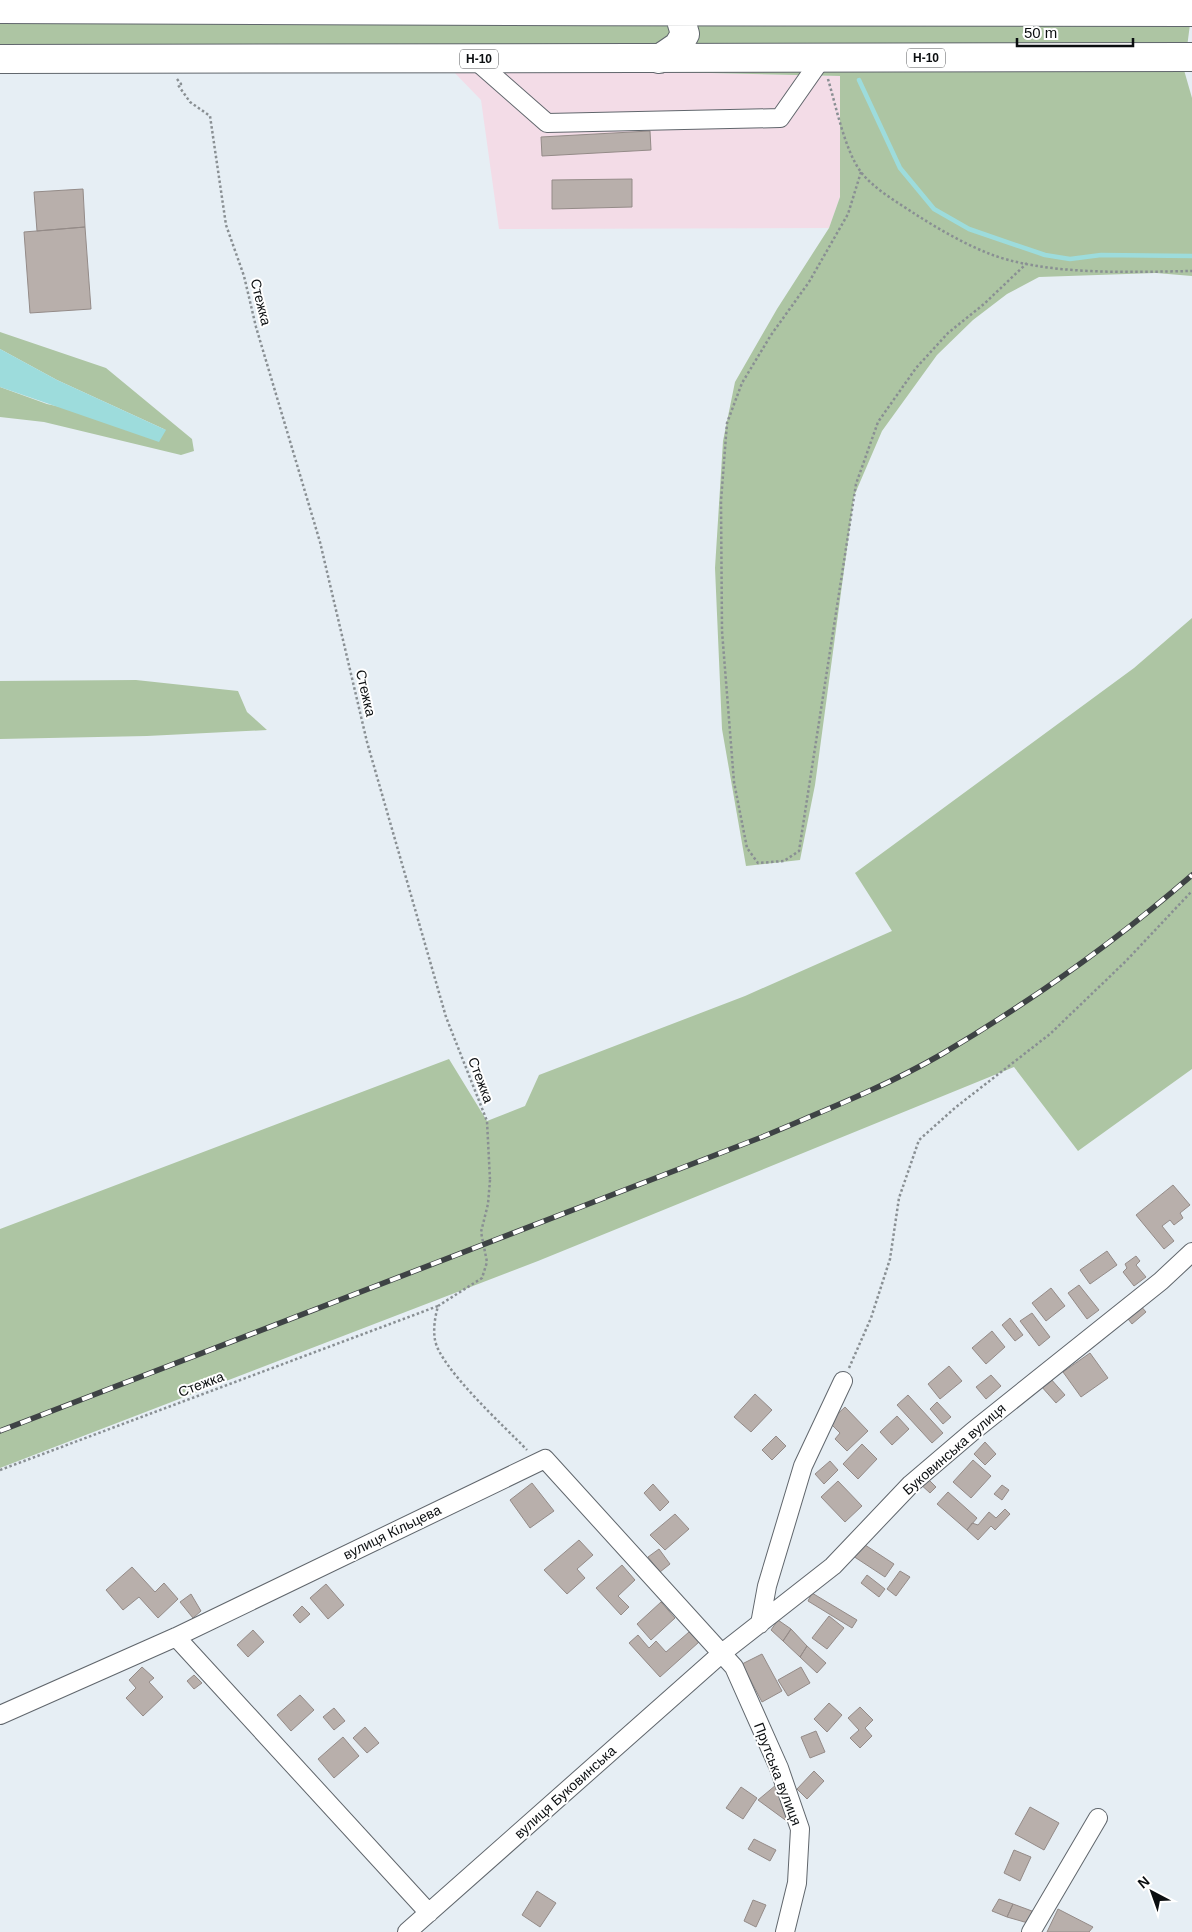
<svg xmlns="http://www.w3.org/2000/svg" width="1192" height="1932" font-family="Helvetica,sans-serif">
<rect width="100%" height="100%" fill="#e6eef4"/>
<path fill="#f3dce7" d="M449,67L840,76V197L829,228L499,229L481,100Z"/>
<path fill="#adc5a3" d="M0,0L1192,9L1184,70L1192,98V276L1156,273L1039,277L1007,294L973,320L937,355L882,431L854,496L815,785L800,860L746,866L722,729L715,568L723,441L735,382L777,309L829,228L840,197V76L449,67H0Z
M0,332L106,368L192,439L194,451L181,455L44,422L0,417V387L47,404L166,430L57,380L0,349Z
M1192,618V1069L1078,1151L1014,1067L538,1261L0,1468V1229L449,1059L487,1121L525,1106L539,1075L745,996L892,931L855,873L1134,668Z
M136,680L238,691L247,712L267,730L147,736L0,739V681Z"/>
<path fill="#9ddcdc" d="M0,349L57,380L166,430L159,442L0,387Z"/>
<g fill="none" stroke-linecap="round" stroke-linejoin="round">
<path stroke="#9ddcdc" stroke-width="4.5" d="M859,80L900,168L934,209L969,229L1045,255L1070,259L1101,255L1192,256"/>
</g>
<path fill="#b8afab" stroke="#948b88" d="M650,131L651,150L542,156L541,137Z
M632,179V207L552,209V180Z
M83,189L85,227L37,231L34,192Z
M85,227L91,309L30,313L24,232Z
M1173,1185L1190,1205L1180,1213L1183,1218L1174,1225L1170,1220L1162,1226L1174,1241L1164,1249L1136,1215Z
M1107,1251L1117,1265L1090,1284L1080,1270Z
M1136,1256L1140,1261L1136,1265L1146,1277L1134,1286L1123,1272L1127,1268L1125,1264Z
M1079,1285L1099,1310L1087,1319L1068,1293Z
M1051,1288L1065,1306L1046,1321L1032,1303Z
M1139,1304L1146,1312L1132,1324L1125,1315Z
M1032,1313L1050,1337L1039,1346L1020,1321Z
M1010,1318L1023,1335L1015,1341L1002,1325Z
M992,1331L1005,1347L986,1364L972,1348Z
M1090,1353L1108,1378L1081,1397L1063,1372Z
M949,1366L962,1381L940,1399L928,1384Z
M991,1375L1001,1386L986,1399L976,1387Z
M1050,1378L1065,1395L1056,1403L1041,1386Z
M755,1394L772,1410L751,1432L734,1417Z
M908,1395L943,1433L932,1443L897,1405Z
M937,1402L951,1417L943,1424L930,1409Z
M845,1407L868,1431L847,1451L835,1439L840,1433L829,1422Z
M897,1416L909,1429L892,1445L880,1432Z
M776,1436L786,1446L772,1460L762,1450Z
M985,1442L996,1454L985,1465L974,1454Z
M862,1444L877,1459L858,1479L843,1464Z
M973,1460L991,1476L971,1498L953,1482Z
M830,1461L838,1470L824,1484L815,1474Z
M925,1476L936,1487L930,1493L918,1482Z
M838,1481L862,1506L845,1522L821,1497Z
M532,1483L554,1511L530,1528L510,1500Z
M653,1484L669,1502L660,1511L644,1493Z
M1002,1485L1009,1490L1002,1500L994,1494Z
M948,1492L977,1518L967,1530L937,1504Z
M1005,1509L1010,1514L995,1530L991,1526L978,1540L967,1530L972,1523L978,1525L989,1512L996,1518Z
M675,1514L689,1529L665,1550L650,1535Z
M579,1540L593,1555L577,1569L585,1578L567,1594L544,1570Z
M859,1541L894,1564L885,1577L850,1554Z
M659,1549L670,1564L660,1572L648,1557Z
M622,1565L635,1580L618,1596L629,1607L621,1615L596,1588Z
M132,1567L155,1592L164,1583L178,1599L158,1618L139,1597L123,1610L106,1590Z
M900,1571L910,1577L896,1596L887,1589Z
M867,1575L885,1589L879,1597L861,1583Z
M326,1584L344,1605L328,1619L310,1598Z
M812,1593L857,1620L852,1628L808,1601Z
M191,1594L201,1611L193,1618L180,1602Z
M661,1602L675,1618L651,1640L637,1624Z
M302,1606L310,1614L300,1623L293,1615Z
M829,1616L844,1628L827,1649L812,1638Z
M778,1620L791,1629L783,1641L771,1630Z
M791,1629L807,1646L800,1657L783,1641Z
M253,1630L264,1642L248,1657L237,1645Z
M689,1632L699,1642L660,1677L629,1643L638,1635L649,1648L656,1641L666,1652Z
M807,1646L826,1663L817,1673L800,1657Z
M762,1654L782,1691L762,1702L742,1664Z
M142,1667L154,1678L149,1682L163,1697L143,1716L126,1698L136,1688L129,1680Z
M801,1667L810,1683L788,1696L778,1680Z
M194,1675L202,1683L194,1689L187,1681Z
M300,1695L314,1710L291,1731L277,1715Z
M829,1703L842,1715L827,1732L814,1719Z
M860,1707L873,1720L865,1728L872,1736L860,1748L850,1738L859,1730L848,1718Z
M334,1708L345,1721L334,1730L323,1717Z
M365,1727L379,1743L367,1753L353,1738Z
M816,1731L825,1752L810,1758L801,1737Z
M343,1737L359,1756L334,1778L318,1759Z
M814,1771L824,1781L807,1799L797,1789Z
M776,1785L788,1822L758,1800Z
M741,1787L757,1798L743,1819L726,1808Z
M1030,1807L1059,1823L1044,1850L1015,1834Z
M754,1839L776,1850L770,1861L748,1849Z
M1014,1850L1031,1857L1020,1881L1004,1873Z
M537,1891L556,1903L540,1927L522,1915Z
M999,1899L1013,1904L1007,1917L992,1911Z
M753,1900L766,1905L756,1927L744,1921Z
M1013,1904L1032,1911L1028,1923L1007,1917Z
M1058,1909L1093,1927L1089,1932H1047Z"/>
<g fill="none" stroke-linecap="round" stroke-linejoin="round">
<g stroke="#60666c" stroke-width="20">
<path id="street" d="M473,58L547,123L780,118L822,58
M760,1624L767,1586L803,1466L843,1381
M176,1637L429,1913
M0,1715L176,1637L545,1459L734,1667L779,1768L800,1829L797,1883L785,1932
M407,1932L722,1653L833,1566L911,1484L972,1432L1161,1281L1192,1252
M1031,1932L1098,1818"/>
</g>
<g stroke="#60666c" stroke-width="30">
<path id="primary" d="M0,9C397,9 795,14 1192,12
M0,59L1192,57
M659,59L678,46L685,34L675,0"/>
</g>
<path stroke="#898f93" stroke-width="2.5" stroke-dasharray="2.5 2.5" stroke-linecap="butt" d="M177,79L181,84L178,85L190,102L210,116L226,225L244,276L256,327L320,542L367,742L446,1017L487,1121L490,1180
M828,79C836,106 845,151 861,172C874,189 897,202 915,214C937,228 961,242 985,252C1042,276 1130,272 1192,271
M861,172L848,214L809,282L771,335L742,383L727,423L721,501L722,631L734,782L747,848L758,863L784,861L799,851L856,484L878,422L916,368L948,333L984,304L1027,263
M490,1180L488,1204L481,1232L487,1262L482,1278L438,1306C435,1317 433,1329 435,1340C440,1368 505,1427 527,1450
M849,1368L871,1318L890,1259L899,1198L919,1140L956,1107L1050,1034L1126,961L1192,891
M0,1470L438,1306"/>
<use href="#street" stroke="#fff" stroke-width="18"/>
<use href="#primary" stroke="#fff" stroke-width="28"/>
<g stroke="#3e4345" stroke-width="5.5">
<path id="rail" d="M0,1431L762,1137C823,1111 885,1087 942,1054C1030,1002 1115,942 1192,875"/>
</g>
<use href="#rail" stroke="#fff" stroke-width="4" stroke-dasharray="11" stroke-linecap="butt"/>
</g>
<g text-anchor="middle" stroke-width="4" stroke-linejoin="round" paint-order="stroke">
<g fill="#fff" stroke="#545658" stroke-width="1">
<rect x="907" y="48.5" width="38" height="19" rx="4"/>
<rect x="460" y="49.5" width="38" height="19" rx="4"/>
</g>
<g font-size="12" font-weight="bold" fill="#0b0e10">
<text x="926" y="62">Н-10</text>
<text x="479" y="63">Н-10</text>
</g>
<g font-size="14" fill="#0b0e10" stroke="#fff">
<text transform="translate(261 302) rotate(76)" y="5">Стежка</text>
<text transform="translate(366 693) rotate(77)" y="5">Стежка</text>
<text transform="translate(481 1080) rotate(69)" y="5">Стежка</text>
<text transform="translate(201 1384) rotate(-21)" y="5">Стежка</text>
<text transform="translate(954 1449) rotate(-41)" y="5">Буковинська вулиця</text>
<text transform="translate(392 1532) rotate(-26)" y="5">вулиця Кільцева</text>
<text transform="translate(778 1774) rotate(69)" y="5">Прутська вулиця</text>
<text transform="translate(565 1792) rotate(-42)" y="5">вулиця Буковинська</text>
</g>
</g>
<g transform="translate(1152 1892) rotate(319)" stroke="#ffffff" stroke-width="4" paint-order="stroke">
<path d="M0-4L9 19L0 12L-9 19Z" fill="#0b0e10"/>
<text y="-8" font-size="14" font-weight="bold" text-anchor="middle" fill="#0b0e10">N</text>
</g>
<path d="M1017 38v8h116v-8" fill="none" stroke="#0b0e10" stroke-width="2.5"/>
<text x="1024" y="38" font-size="15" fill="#0b0e10" stroke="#ffffff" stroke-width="4" paint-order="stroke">50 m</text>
</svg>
